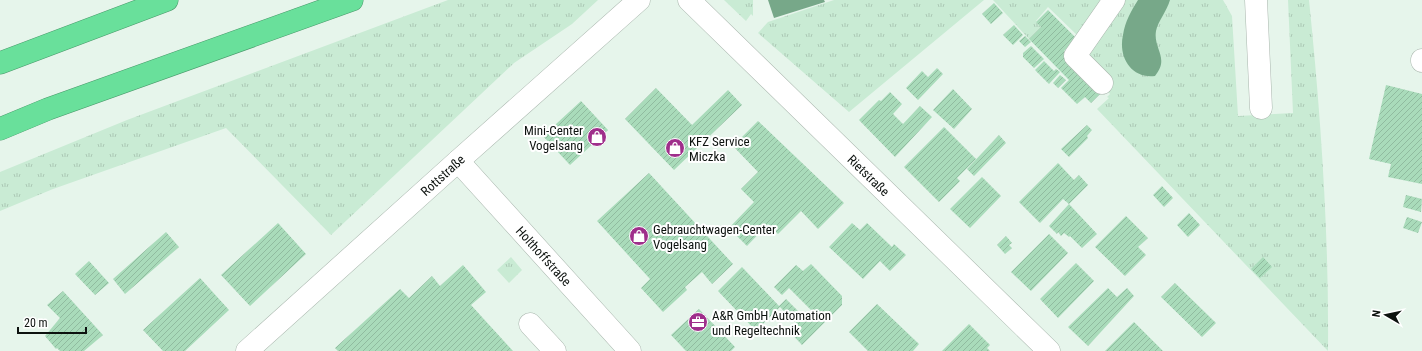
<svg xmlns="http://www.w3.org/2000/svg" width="1422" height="351" font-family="'Roboto Condensed',sans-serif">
<defs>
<pattern id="grass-tufts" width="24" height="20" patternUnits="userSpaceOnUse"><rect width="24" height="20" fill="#c9ebd4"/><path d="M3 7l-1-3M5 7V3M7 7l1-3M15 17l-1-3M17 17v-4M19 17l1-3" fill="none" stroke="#abc8b5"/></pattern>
<pattern id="building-hatch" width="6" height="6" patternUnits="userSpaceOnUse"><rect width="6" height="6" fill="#a9dbba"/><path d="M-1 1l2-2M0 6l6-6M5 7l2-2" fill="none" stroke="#90bb9f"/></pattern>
</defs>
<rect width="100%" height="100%" fill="#e6f5eb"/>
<path fill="url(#grass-tufts)" d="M448,0H598L572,24L514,63L331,235L226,128L53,189L0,211V172L127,120Z
M724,0H753V16L751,14L746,21Z
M834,0H984L849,112L758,33L768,22Z
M993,0H1107L1078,36L1048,7L1036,21L1041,27L1029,39Z
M1120,0H1223L1232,16L1238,116L1293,113L1288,0H1309C1321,117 1329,233 1328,351L1097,109L1109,98L1107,97L1110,94L1084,58Z
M511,257L522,270L509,283L497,270Z"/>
<path fill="#77a889" d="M768,0H824L825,2L774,18Z
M1138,0H1170C1167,11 1158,21 1156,31C1153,49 1170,58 1155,76C1131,79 1118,57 1123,35C1125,22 1131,11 1138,0Z"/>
<path fill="url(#building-hatch)" d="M994,3L1003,13L991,24L982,14Z
M1048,10L1077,39L1064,51L1103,91L1091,103L1085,97L1077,104L1061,88L1069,80L1029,39L1041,27L1036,22Z
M1014,25L1023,35L1013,45L1003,35Z
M1025,36L1031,42L1025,47L1019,41Z
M1031,46L1044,59L1034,68L1023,57V53Z
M1044,61L1054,71L1056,69L1060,72L1049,84L1035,70Z
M937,68L943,74L918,100L906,88L922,71L928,77Z
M1060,75L1066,80L1058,88L1053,83Z
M1386,85L1422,94V184L1388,177L1391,164L1369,159Z
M656,88L692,125L728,90L742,105L674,170L625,119Z
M953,89L972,109L954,129L933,110Z
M890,92L902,104L893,114L903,124L920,106L932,117L895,157L859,120L879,100L881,101Z
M581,101L608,130L570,165L543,136Z
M758,121L844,203L818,229L801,211L778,234L768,224L747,246L729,228L754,202L741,189L758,172L733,146Z
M1087,125L1092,130L1087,136L1088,138L1069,157L1061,149Z
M944,127L976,159L957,178L960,181L939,202L904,167Z
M999,135L1006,143L974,176L967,169Z
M1058,163L1074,180L1079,175L1088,185L1069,204L1063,199L1040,223L1019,202Z
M649,173L733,264L712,284L702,272L685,287L687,290L663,312L641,288L650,279L597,221Z
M982,177L1001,196L970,228L950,209Z
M1162,186L1173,198L1164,207L1153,195Z
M1406,195L1422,199L1421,212L1403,207Z
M1069,204L1097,234L1082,248L1070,236L1069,237L1064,233L1061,236L1058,232L1057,234L1049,226Z
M1189,213L1200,225L1188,237L1177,225Z
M1126,216L1148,238L1138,247L1146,255L1125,276L1095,247Z
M1407,217L1422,222L1418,233L1403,228Z
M278,223L306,254L250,306L221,275Z
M852,223L860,230L867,223L892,247L894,244L906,255L890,271L880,261L863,279L829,247Z
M166,232L179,247L125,294L113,279Z
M1049,234L1068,253L1031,291L1011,272Z
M1006,236L1012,243L1009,245L1012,248L1005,254L997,245Z
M1263,257L1272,267L1260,278L1251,269Z
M89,261L109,283L95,295L75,274Z
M1076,263L1094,281L1058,318L1040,299Z
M811,264L842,296V305L802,345L788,330L803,316L807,320L811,316V310L789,288L782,295L774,287L796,265L803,271Z
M463,265L486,292L471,305L513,351H338L335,348L400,289L409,298L432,276L440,286Z
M742,267L779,306L786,299L802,315L795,322L780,307L756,331L718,291Z
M200,278L229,310L185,351H163L143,330Z
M1175,283L1216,323L1202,337L1161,297Z
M1108,288L1117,297L1127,288L1134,296L1088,346L1068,327Z
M63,291L103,335L84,351H60L57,348L56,349L45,336L60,318L47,305Z
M877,304L919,344L913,351H868L849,332Z
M699,309L735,347L731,351H686L671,335Z
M1134,322L1163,351H1105Z
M969,324L990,345L987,348L990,351H942Z"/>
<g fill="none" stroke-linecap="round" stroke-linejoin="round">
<g stroke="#a9b6ad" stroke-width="23">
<g id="minor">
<path id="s1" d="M689,0L1049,351"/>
<path d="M1256,0L1261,108"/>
<path d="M1422,60V61"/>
<path d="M1102,83L1075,56L1114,0"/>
<path id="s2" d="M458,161L630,351"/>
<path d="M530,324L555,351"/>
<path id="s3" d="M247,351L458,161L639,0"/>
</g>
</g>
<g stroke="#49986a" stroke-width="23">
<path id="highway" d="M0,63L167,0
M0,129L48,109L352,0"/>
</g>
<use href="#minor" stroke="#fff" stroke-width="22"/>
<use href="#highway" stroke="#69e09b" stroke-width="22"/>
</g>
<defs>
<g id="shop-disc" transform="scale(1)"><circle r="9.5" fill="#9f2e8b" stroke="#fff"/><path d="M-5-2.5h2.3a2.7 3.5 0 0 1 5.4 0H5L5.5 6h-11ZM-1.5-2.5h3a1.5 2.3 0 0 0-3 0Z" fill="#fff"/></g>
<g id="office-disc" transform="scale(1)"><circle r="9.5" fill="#9f2e8b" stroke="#fff"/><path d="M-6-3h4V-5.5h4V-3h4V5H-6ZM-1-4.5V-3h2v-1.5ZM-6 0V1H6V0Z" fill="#fff"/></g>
</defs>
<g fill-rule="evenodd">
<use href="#shop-disc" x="597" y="137"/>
<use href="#shop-disc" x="675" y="148"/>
<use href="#shop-disc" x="639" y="236"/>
<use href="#office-disc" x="698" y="322"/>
</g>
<g text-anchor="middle" stroke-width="4" stroke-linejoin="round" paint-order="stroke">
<g font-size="13" fill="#0d120f" stroke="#fff" text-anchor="start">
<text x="583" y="135" text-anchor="end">Mini-Center<tspan x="583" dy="15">Vogelsang</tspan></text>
<text x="689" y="146">KFZ Service<tspan x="689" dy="15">Miczka</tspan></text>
<text x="653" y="234">Gebrauchtwagen-Center<tspan x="653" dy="15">Vogelsang</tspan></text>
<text x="712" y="320">A&amp;R GmbH Automation<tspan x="712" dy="15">und Regeltechnik</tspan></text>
</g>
<g font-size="13" fill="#0d120f" stroke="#fff">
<text dy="5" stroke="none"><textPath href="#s3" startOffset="263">Rottstraße</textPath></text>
<text dy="5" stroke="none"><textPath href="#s1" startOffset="251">Rietstraße</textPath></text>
<text dy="5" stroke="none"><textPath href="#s2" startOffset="128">Holthoffstraße</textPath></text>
</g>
</g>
<g transform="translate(1386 315) rotate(279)" stroke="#ffffff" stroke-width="3" paint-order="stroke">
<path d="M0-3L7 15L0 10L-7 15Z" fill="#0d120f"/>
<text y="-6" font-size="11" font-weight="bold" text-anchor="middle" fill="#0d120f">N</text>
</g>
<path d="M18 327v6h68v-6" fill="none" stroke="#0d120f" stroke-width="2"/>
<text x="24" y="327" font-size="12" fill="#0d120f" stroke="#ffffff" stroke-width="3" paint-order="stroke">20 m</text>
</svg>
